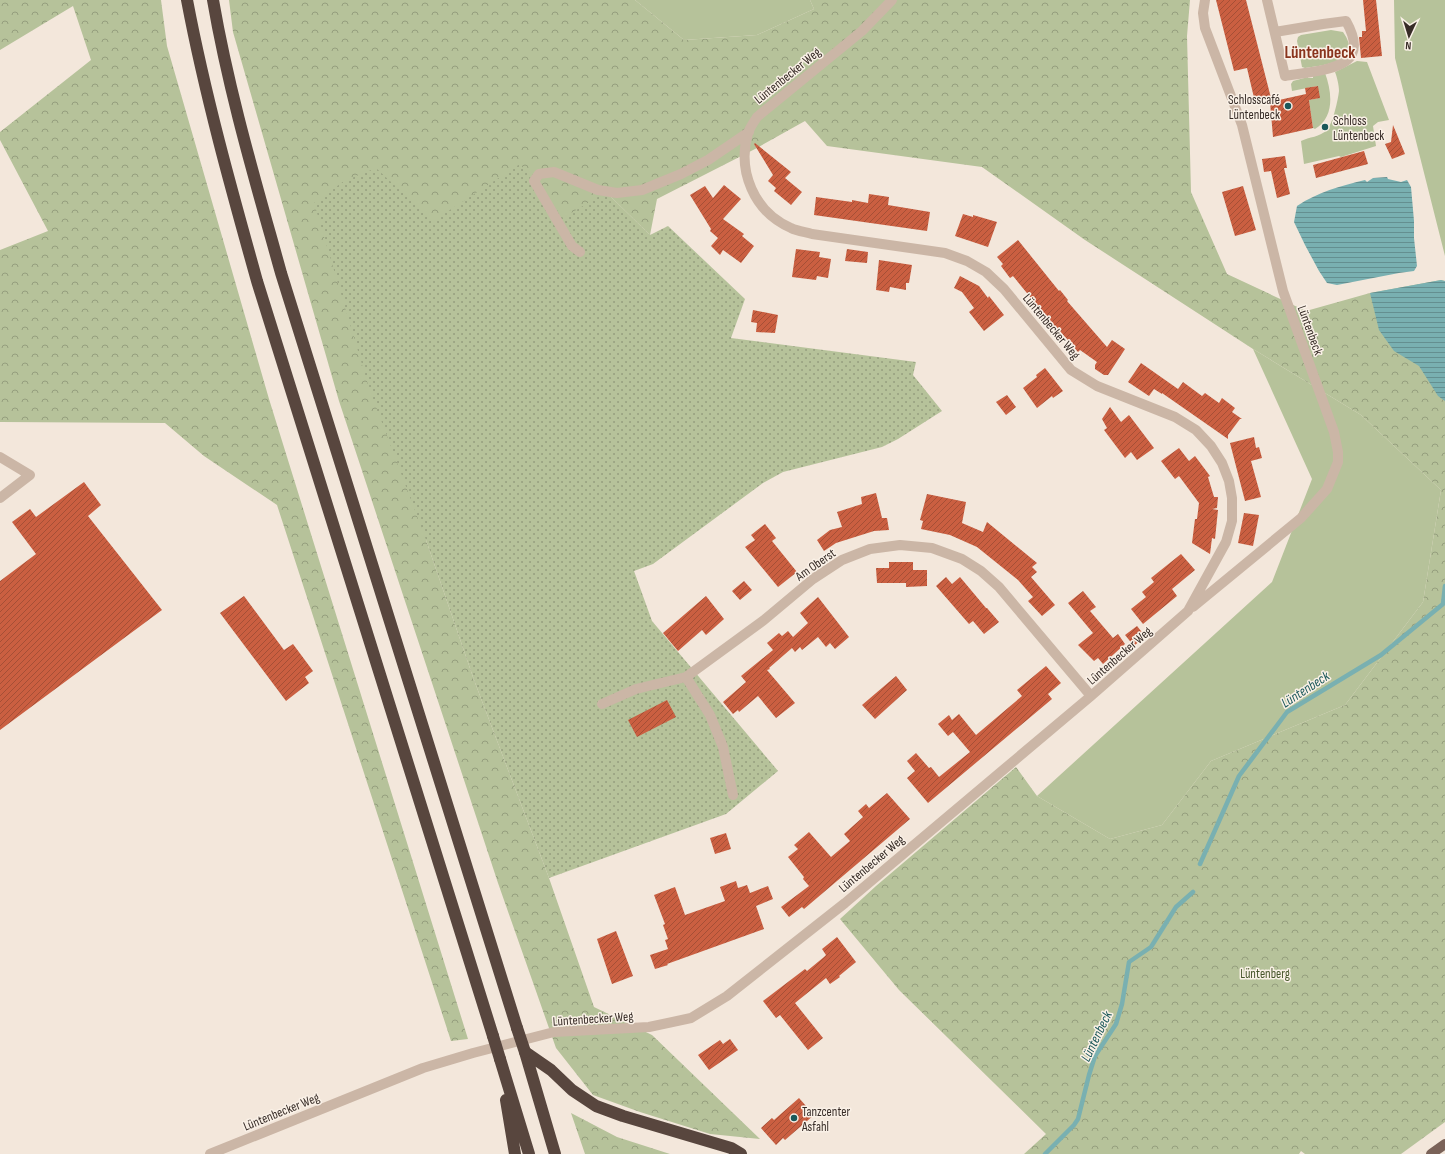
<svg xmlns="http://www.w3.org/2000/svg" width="1445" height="1154" font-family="'Sofia Sans Condensed',sans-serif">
<defs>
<pattern id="forest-crowns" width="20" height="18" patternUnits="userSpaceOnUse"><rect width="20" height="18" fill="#b6c29a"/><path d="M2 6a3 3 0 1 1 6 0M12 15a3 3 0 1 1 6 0" fill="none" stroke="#959e7e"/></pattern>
<pattern id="park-dots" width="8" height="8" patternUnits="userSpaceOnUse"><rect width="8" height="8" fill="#b6c29a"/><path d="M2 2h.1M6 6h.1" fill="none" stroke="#959e7e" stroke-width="1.8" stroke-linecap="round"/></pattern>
<pattern id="water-rules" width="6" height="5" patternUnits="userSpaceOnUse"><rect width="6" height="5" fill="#79b0b1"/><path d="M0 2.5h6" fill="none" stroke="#648f90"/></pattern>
<pattern id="building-hatch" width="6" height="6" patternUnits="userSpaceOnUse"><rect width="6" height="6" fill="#ca5f41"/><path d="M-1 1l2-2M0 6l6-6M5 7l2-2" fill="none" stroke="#a54f36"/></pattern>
</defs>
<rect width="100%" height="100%" fill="#f3e7db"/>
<path fill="#b6c29a" d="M635,0H810L814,9L757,35L684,40Z
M1394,0H1445V256L1395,58Z
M1331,30L1343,32C1364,62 1325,65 1305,68L1302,67L1297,41L1298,37L1301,35Z
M1357,61L1367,62L1389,120L1378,122L1373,126L1376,146L1341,157L1339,156L1304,164L1301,141C1309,137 1320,137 1327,130C1333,123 1338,100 1339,91C1339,85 1337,77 1335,72Z
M1325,73C1332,92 1335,117 1315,129L1313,128L1309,100L1319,98L1317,86L1292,91L1291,84L1293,81L1308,77V78H1313V76Z
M1253,349L1361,415L1441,490L1423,602L1345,705L1211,761L1162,825L1110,839L1037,796L1272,582L1312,479Z"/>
<path fill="url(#forest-crowns)" d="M0,0H161L167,46L269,399L468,1039L451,1041L277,505L204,456L165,423L0,422V250L48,231L0,140V132L91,60L73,6L0,50Z
M229,0H635L684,40L757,35L814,9L810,0H1190L1187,36L1191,192L1227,274L1306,311L1370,293L1441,280L1445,281V1122L1401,1154H1305L1301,1151L1299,1154H1024L1046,1134L899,990L840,919L876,886L1016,767L1037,796L1110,839L1162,825L1211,761L1345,705L1423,602L1441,490L1361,415L1253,349L1085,240L982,167L827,146L805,121L755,149L657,199L650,235L606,192L426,540L474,680L549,878L594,1007L652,1035L760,1139L710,1134L640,1112L593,1095L556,1048L498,883L339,401L233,32Z
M571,1113L617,1137L670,1154H585Z"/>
<path fill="url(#park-dots)" d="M520,164L563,218L606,192L650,235L668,226L745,299L731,338L916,362L913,375L942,411L898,439L882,447L783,472L763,483L653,564L634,571L652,621L778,771L726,814L549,878L474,680L426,540L369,388L314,203L344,181L376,168L433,221Z"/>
<path fill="url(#water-rules)" d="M1387,177L1388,179L1401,182L1407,180L1411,187L1414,221V238L1417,266L1414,271L1399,273L1337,285L1327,283L1319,271L1305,245L1294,222L1297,206C1318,192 1340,186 1365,180L1367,182L1373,178Z
M1441,280L1445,281V401L1438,396L1419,366L1394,351L1379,330L1370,293Z"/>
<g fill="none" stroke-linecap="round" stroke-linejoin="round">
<path stroke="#79b0b1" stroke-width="4.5" d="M1200,864L1239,776L1287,712L1381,655L1443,604L1445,586
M1045,1154L1074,1125L1078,1119L1089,1075L1095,1056L1116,1024L1122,1004L1129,962L1151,947L1176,907L1193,892"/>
</g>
<path fill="url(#building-hatch)" d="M1216,0H1246L1271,98L1255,102L1247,68L1234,71Z
M1363,0H1376L1382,56L1361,58L1359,37H1362V31H1366Z
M1318,86L1320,98L1309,100L1313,128L1273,137L1270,102L1306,94L1305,88Z
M1393,125L1405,154L1392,159L1385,144L1391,142Z
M755,143L791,172L785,178L802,192L791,205L774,191L776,188L768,181L773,175L754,144Z
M1364,151L1368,164L1316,178L1313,165Z
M1285,156L1287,168H1284L1290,194L1277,198L1271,171L1264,172L1262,159Z
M724,185L741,199L723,219L744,234L742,236L754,246L741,263L723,250L720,255L711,246L718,238L710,231L711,229L690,195L705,186L713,198Z
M1243,186L1256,230L1235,236L1222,192Z
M869,194L889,197L888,205L930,212L927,231L814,215L816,197L852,202V200L868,203Z
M963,214L973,217V215L997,222L988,247L955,236Z
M1018,240L1059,291L1060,290L1068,300L1067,301L1107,347L1112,340L1125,349L1108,375H1104L1095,369V365L1097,362L1080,350L1078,352L1059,330L1056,333L1028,300L1031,298L1013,276L1010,278L1001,266L1003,264L997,257Z
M796,249L820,252L819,257L831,259L828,278L817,276L816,280L792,277Z
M847,249L868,252L867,263L845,261Z
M879,260L912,265L909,283H906V290L890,287L889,292L876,290Z
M960,276L979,286L988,298L989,296L1004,315L984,331L969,312L974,308L962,292L954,288Z
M753,310L778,315L775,333L756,332L757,323L751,322Z
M1141,363L1178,389L1183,382L1202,396L1205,393L1219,403L1222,398L1235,408L1232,412L1242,419H1240L1228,435V439L1162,393V394L1154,389L1149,396L1128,382Z
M1045,368L1063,391L1053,398L1052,396L1037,408L1023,388L1037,377L1036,375Z
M1007,395L1016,407L1006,415L996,402Z
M1110,407L1121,422L1129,415L1154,448L1137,460L1131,452L1125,458L1104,430L1107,428L1102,419Z
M1254,437L1256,448L1259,447L1262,458L1251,461L1261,497L1245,501L1230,443Z
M1179,448L1189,461L1195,456L1210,476L1208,477L1214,497H1218L1217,508L1212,509L1218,510L1215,539L1212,538L1210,554L1192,543L1195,519H1197L1199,503L1179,476L1175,479L1161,461Z
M84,482L101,505L88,516L162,610L0,730V581L36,554L12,522L30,509L36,517Z
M876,493L882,518H887L889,530L874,531L836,543L824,551L817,540L830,530L842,527L837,512L862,504L861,497Z
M927,494L966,502L962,523L983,532L987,522L1037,563L1032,567L1037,572L1031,577L1055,605L1042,616L1028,601L1033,597L1018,580L977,547L950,535L921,529L923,521L920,520Z
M1244,513L1259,515L1253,546L1238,543Z
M765,524L776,538L772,541L797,572L778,587L745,547L755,540L751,535Z
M1181,554L1195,570L1172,589L1177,596L1143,624L1131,609L1146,597L1142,592L1154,582L1151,578Z
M889,562H913V570H927V586L906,587V583H877L876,568H889Z
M946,577L952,584L960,577L986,608H987L999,622L984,634L973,621L969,624L936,586Z
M744,581L752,590L740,600L732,591Z
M1083,591L1096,607L1090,611L1113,638L1118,634L1125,644L1103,664L1098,658L1094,661L1078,645L1093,633L1068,603Z
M244,596L284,650L293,644L313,671L305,677L309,683L286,701L220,613Z
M706,596L724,619L706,635L702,630L678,651L663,633Z
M818,597L849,637L835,649L830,643L826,647L818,637L802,650L800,647L795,652L792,648L769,668L770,669L767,670L795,703L776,718L758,696L739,712L738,710L733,714L723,702L746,682L741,676L773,650L767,643L779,633L782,636L788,631L793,637L808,623L800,613Z
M1137,626L1145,636L1134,646L1125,635Z
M1046,666L1061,683L1048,694L1052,699L928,803L907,778L915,771L907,761L916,753L929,768L931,767L939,777L970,752L953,732L948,736L938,724L949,715L952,720L959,714L976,735L1022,696L1017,690Z
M896,676L907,690L875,719L862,705Z
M667,700L676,717L637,737L628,720Z
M887,793L910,819L804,909L802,907L789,917L781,907L809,886L803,879L804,877L788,857L798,849L794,845L809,832L831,857L850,841L844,834L863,817L858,811L866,804L869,808Z
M726,833L731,849L715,854L710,838Z
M736,881L738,888L747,885L750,893L768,886L773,899L756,906L764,929L667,964L668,965L655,969L650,955L668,949L665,940L668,939L663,925L665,924L654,895L675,887L685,915L725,901L720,887Z
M616,931L633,976L612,984L597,939Z
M837,937L856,962L839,976L840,977L830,984L826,978L795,1003L823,1038L808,1050L780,1015L776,1018L763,1001L805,969L807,971L824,957L826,955L822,949Z
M730,1039L738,1050L709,1070L698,1055L720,1040L723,1044Z
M799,1098L814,1115L785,1140L783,1138L776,1145L761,1128L772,1118L774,1120Z"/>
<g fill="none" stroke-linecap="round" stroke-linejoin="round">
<path stroke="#cbb6a6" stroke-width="10" d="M1267,0L1285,76C1301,73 1344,71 1352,54C1357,44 1351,30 1346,21L1323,24L1275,32
M580,252L572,246L534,181L539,174L554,172L598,190L617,193L642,190L681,174L708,160L749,132
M0,457L30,475L0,498
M1193,607L1301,518L1327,489L1338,462V452L1334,432L1283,291L1242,125L1205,28L1203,13L1205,0
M686,677L710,715L723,747L733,795
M602,704L636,689L686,677L764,620L813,579L842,560L870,549L900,545L932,548L962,559L981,571L999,587L1091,696
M210,1154L423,1068L473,1053L554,1032L649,1027L691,1018L727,996L845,903L1091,696L1188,611L1226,542L1232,521V498L1229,481L1222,463L1211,446L1196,430L1175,417L1097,386L1071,370L1004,289L986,272L967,261L945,253L812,234C805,232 797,231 791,228C754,212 737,171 748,133C750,127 754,122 757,117L862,31L892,0"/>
<path stroke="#7a6258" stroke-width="10" d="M1431,1154L1445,1144"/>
<path stroke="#58463e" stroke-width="12" d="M187,0C205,95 231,188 257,281L493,1036
M213,0C229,93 256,183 281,273L517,1028
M525,1052L551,1070L572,1090L596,1106L623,1116L731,1148L741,1154
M525,1052L555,1154
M500,1059L529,1154
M506,1100L515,1154"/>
<path stroke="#58463e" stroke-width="12" d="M517,1028L525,1052
M493,1036L500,1059"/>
</g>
<g fill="#1b585a" stroke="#faf1e7" stroke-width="1.5">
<circle cx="1288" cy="106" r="4"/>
<circle cx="1325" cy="127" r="4"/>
<circle cx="794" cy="1118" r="4"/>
</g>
<g text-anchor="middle" stroke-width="3" stroke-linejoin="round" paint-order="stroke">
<g font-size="13" fill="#372c27" stroke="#faf1e7">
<text transform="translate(787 75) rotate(-39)" y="5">Lüntenbecker Weg</text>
<text transform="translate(1052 326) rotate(50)" y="5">Lüntenbecker Weg</text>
<text transform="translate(1311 330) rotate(70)" y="5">Lüntenbeck</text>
<text transform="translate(815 564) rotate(-35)" y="5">Am Oberst</text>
<text transform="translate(1119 655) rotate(-41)" y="5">Lüntenbecker Weg</text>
<text transform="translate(871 863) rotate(-40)" y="5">Lüntenbecker Weg</text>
<text transform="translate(593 1018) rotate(-4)" y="5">Lüntenbecker Weg</text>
<text transform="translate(281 1111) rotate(-22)" y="5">Lüntenbecker Weg</text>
</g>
<g font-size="13" fill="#372c27" stroke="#faf1e7" text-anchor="start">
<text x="1280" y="104" text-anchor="end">Schlosscafé<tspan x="1280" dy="15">Lüntenbeck</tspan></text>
<text x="1333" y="125">Schloss<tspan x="1333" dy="15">Lüntenbeck</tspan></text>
<text x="802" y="1116">Tanzcenter<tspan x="802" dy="15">Asfahl</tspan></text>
</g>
<g font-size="13" fill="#47562a" stroke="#faf1e7">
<text x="1265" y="978">Lüntenberg</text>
</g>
<g font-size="14" font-style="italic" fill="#1b585a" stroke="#faf1e7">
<text transform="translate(1305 689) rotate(-33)" y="5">Lüntenbeck</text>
<text transform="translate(1096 1036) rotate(-64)" y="5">Lüntenbeck</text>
</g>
<g font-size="17" font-weight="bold" fill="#89341d" stroke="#faf1e7">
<text x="1320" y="58">Lüntenbeck</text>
</g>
</g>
<g transform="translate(1409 36) rotate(184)" stroke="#faf1e7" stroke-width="3" paint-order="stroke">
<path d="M0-3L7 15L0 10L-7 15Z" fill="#372c27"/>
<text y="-6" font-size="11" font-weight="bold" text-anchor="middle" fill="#372c27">N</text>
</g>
</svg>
